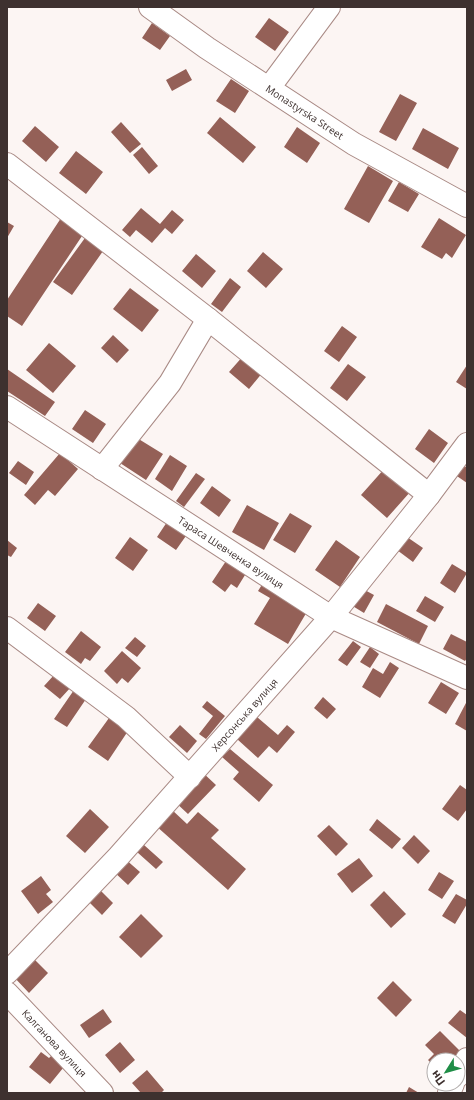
<svg xmlns="http://www.w3.org/2000/svg" width="474" height="1100" viewBox="0 0 474 1100" font-family="'Open Sans',sans-serif">
	<rect width="100%" height="100%" fill="#fcf5f3"/>
	<path fill="#946057" d="M269,18L289,32L275,51L255,37Z
		M152,23L170,36L160,50L142,38Z
		M186,69L192,80L172,91L166,80Z
		M231,79L249,91L235,113L216,101Z
		M400,94L417,103L396,141L379,132Z
		M220,117L256,147L243,163L207,133Z
		M121,122L141,144L130,153L111,132Z
		M35,126L59,147L46,162L22,141Z
		M297,127L320,143L307,163L284,147Z
		M423,128L459,148L448,169L412,149Z
		M142,147L158,166L149,174L133,155Z
		M76,151L103,172L86,194L59,173Z
		M368,166L393,181L369,223L344,209Z
		M399,182L419,194L408,212L388,201Z
		M141,208L160,224L172,210L184,220L172,234L165,228L152,243L136,230L130,237L122,230Z
		M63,215L86,230L22,326L7,316V300Z
		M439,218L466,235L452,258L446,253L442,259L421,247Z
		M7,222L14,226L7,238Z
		M90,231L108,244L72,295L53,282Z
		M263,252L283,269L266,288L247,271Z
		M196,254L216,271L202,288L182,271Z
		M230,278L241,287L222,312L211,304Z
		M130,288L159,310L142,332L113,309Z
		M342,326L357,337L339,362L324,351Z
		M113,335L129,350L117,363L101,348Z
		M49,343L76,366L53,393L26,370Z
		M244,355L263,372L249,389L229,372Z
		M348,364L366,377L347,401L330,388Z
		M467,365V389L456,382Z
		M7,369L55,402L45,416L7,391Z
		M85,410L106,424L93,443L72,429Z
		M429,429L448,443L434,463L415,449Z
		M137,438L163,454L146,480L120,463Z
		M60,453L78,469L55,496L48,490L35,505L24,495Z
		M170,455L187,466L172,491L155,479Z
		M18,461L34,472L26,485L9,473Z
		M461,463L467,468V483L454,474Z
		M385,468L411,491L387,518L361,495Z
		M196,473L205,479L184,507L176,501Z
		M212,486L231,500L219,517L200,503Z
		M247,505L279,523L264,550L232,532Z
		M290,513L312,526L295,553L273,540Z
		M169,519L188,533L176,550L157,537Z
		M130,537L148,550L133,571L115,558Z
		M407,537L423,548L413,562L397,550Z
		M7,540L17,548L11,557L7,555Z
		M336,540L360,557L340,587L315,570Z
		M226,561L245,575L237,588L231,584L225,592L212,582Z
		M452,564L467,573L455,593L440,583Z
		M263,583L308,610L288,644L254,624L270,598L258,591Z
		M361,588L374,595L364,613L351,605Z
		M425,596L444,607L435,622L416,611Z
		M38,603L56,616L45,631L27,618Z
		M386,604L428,626L419,644L377,622Z
		M81,631L101,647L90,661L85,658L81,664L65,652Z
		M451,634L467,642V658L465,661L443,649Z
		M135,637L146,646L137,657L125,648Z
		M353,641L361,647L347,666L338,660Z
		M370,647L379,654L370,668L360,662Z
		M122,651L141,668L128,683L122,678L117,684L104,671Z
		M390,662L399,668L380,698L362,687L373,668L383,674Z
		M55,674L71,687L60,699L44,686Z
		M441,682L459,693L446,714L428,703Z
		M74,690L86,699L67,727L54,719Z
		M323,697L336,709L327,719L314,708Z
		M207,701L225,716L206,739L199,734L213,716L202,707Z
		M467,701V731L455,724Z
		M257,717L278,735L287,725L295,732L277,753L269,746L258,758L237,739Z
		M109,718L128,731L108,761L88,747Z
		M180,725L197,741L187,753L169,737Z
		M230,749L273,785L259,802L233,779L239,772L222,757Z
		M201,771L216,785L188,814L174,801Z
		M460,785L467,790V809L458,821L442,809Z
		M170,808L187,824L198,812L219,830L211,838L246,869L228,890L155,825Z
		M90,809L109,827L85,853L66,836Z
		M377,819L401,839L392,849L369,830Z
		M329,825L348,844L336,856L317,836Z
		M414,835L430,851L418,864L402,848Z
		M144,845L163,862L156,869L137,852Z
		M124,858L140,872L128,885L112,870Z
		M359,858L373,876L352,893L337,874Z
		M439,872L454,881L442,899L428,890Z
		M41,876L51,890L46,894L53,902L38,914L21,891Z
		M97,887L113,903L102,915L85,898Z
		M384,891L406,914L391,928L370,905Z
		M456,894L467,900V904L455,924L442,916Z
		M141,914L163,936L141,958L119,937Z
		M32,957L48,973L29,993L13,976Z
		M393,981L412,1000L396,1017L377,998Z
		M103,1009L112,1022L89,1038L80,1025Z
		M460,1010L467,1015V1038L448,1023Z
		M440,1031L460,1051L451,1060H434V1066L428,1060L434,1054L425,1045Z
		M120,1042L135,1060L120,1073L105,1055Z
		M41,1052L49,1058L55,1052L68,1062L50,1084L29,1067Z
		M147,1070L164,1090L161,1093H141L132,1083Z
		M409,1087L419,1093H406Z"/>
	<g fill="none" stroke-linecap="round" stroke-linejoin="round">
		<defs>
			<g id="minor">
				<path id="s1" d="M150,7L207,48L354,144L467,206"/>
				<path d="M269,88L329,7"/>
				<path d="M7,164L208,319L429,495"/>
				<path id="s2" d="M7,407L331,617L467,678"/>
				<path d="M102,469L170,383L208,319"/>
				<path d="M7,628L126,717L190,777"/>
				<path id="s3" d="M7,973L119,856L331,617L429,495L467,444"/>
				<path id="s4" d="M7,993L102,1093"/>
				<path d="M458,1076L467,1059"/>
				<path d="M449,1093L453,1084"/>
			</g>
		</defs>
		<use href="#minor" stroke="#a98a85" stroke-width="24"/>
		<use href="#minor" stroke="#fff" stroke-width="22"/>
	</g>
	<g text-anchor="middle" stroke-width="4" stroke-linejoin="round" paint-order="stroke">
		<g font-size="10" fill="#3e312f" stroke="#fff">
			<text dy="4" stroke="none"><textPath href="#s1" startOffset="187">Monastyrska Street</textPath></text>
			<text dy="4" stroke="none"><textPath href="#s2" startOffset="267">Тараса Шевченка вулиця</textPath></text>
			<text dy="4" stroke="none"><textPath href="#s3" startOffset="351">Херсонська вулиця</textPath></text>
			<text dy="4" stroke="none"><textPath href="#s4" startOffset="69">Калганова вулиця</textPath></text>
		</g>
	</g>
	<rect width="474" height="1100" fill="none" stroke="#3e312f" stroke-width="16"/>
	<g transform="translate(446 1072) rotate(233)"><circle r="19" fill="#ffffff" stroke="#b2adac"/>
	<path d="M0-3L7 15L0 10L-7 15Z" fill="#1f8e47"/>
	<text y="-6" font-size="11" font-weight="bold" text-anchor="middle" fill="#3e312f">Пн</text>
	</g>
</svg>
